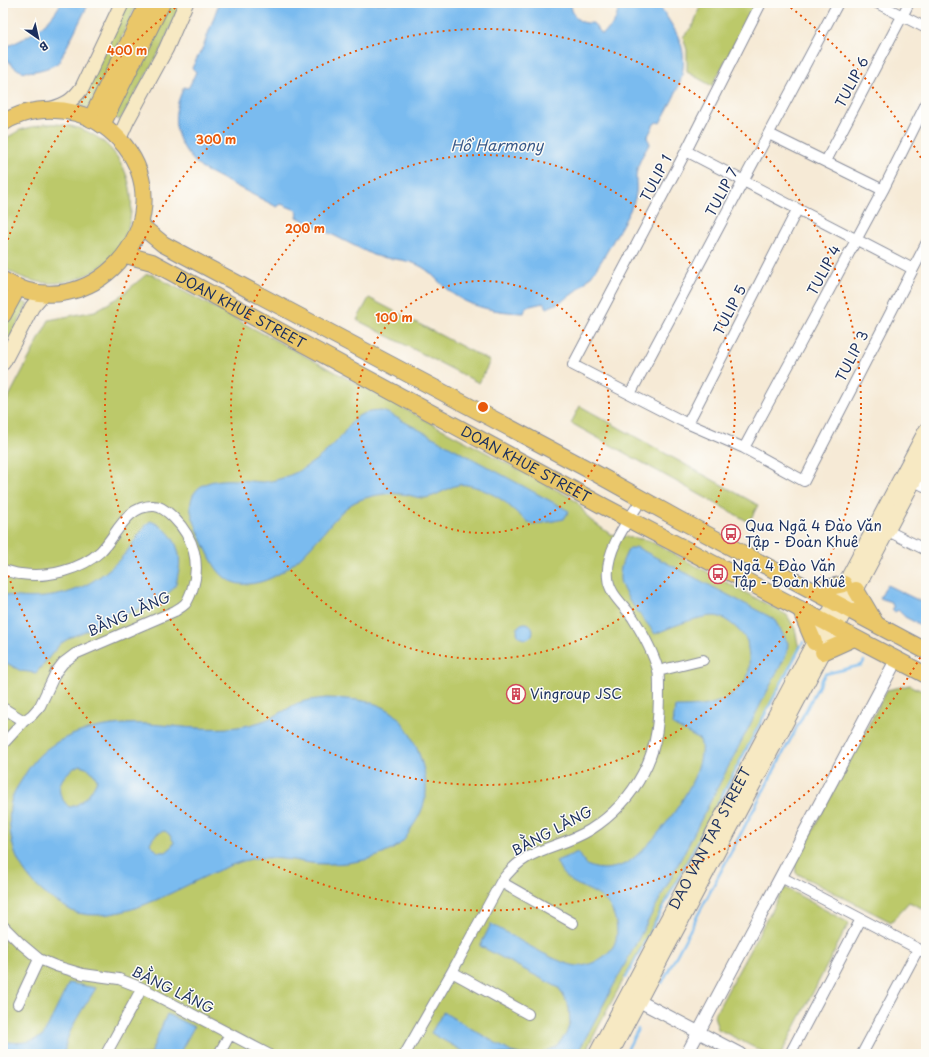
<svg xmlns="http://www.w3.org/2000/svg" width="929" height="1057" viewBox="0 0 929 1057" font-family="'Playpen Sans',sans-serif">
	<rect width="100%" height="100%" fill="#fdfcf7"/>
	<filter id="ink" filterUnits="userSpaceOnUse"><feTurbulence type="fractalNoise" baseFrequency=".025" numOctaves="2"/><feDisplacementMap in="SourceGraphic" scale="8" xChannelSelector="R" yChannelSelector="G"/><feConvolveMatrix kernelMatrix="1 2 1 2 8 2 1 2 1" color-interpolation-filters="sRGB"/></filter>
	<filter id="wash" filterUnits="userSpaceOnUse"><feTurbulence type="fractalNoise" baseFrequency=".012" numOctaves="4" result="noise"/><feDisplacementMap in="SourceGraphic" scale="16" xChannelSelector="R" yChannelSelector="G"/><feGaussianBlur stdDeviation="0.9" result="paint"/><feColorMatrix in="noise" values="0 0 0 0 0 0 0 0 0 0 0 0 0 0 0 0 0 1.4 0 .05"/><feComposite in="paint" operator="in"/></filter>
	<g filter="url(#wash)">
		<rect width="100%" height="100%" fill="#f6ead6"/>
		<path fill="#bcc96b" stroke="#6c7c64" d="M127,3H137L99,88L89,107L83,108L79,102L84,94Z
			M171,3H181L161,49L120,120L116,118L115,114L152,45Z
			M701,3H756L712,86L687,72V50L683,37L694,24Z
			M44,124C149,118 164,264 64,282C43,286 20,279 3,267V140L20,130Z
			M147,274L153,275L568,496L576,501L580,506L589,519L610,534L648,540L787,615L795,629L799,649L584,1054H3V408L49,320L95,311L118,298Z
			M369,298L490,361L479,383L357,320Z
			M17,300L28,304L3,351V326Z
			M580,406L758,505L749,522L571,423Z
			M910,685L926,693V910L909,902L891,922L796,873L795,864L887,690Z
			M784,887L849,923L781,1054H767L718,1029L714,1016Z"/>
		<path fill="#7abbef" stroke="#4a75a6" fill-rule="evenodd" d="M61,3H89L59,62C52,68 27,75 19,70C13,67 8,60 3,55V48C26,39 49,26 61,3Z
			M219,3H571C571,16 580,25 593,23L602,34C614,27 619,16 618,3H658C665,15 675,28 680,41C691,71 674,97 660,123L657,122L654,124L647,138L650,143C643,154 637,164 636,177C636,184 637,191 635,198C631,211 623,223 617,234C597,269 586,292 547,308L545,304L543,303L526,307L524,313C497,312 470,308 449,291C438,282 430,270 418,265C404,258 388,260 373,255L297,217L298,214L296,210L281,204L277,207L201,168C175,143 168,120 184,87L187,88L189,87L196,72L192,68L204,45Z
			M382,411L390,414L569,511L564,519L533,525C523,519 514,510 505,502C496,495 470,482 458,485C445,488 434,499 421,498C414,497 408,494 401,494C386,492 368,496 355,502C342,509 333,521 324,532C304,555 280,582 248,584C231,586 219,575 212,561C207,552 192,519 191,511C190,505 191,497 195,492C208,474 242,481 262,482C270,482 280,479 288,476C306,469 324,455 337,441C345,433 351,419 362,414C368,412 376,411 382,411Z
			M150,521C173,529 184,552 178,574C177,578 177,583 175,586C170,593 162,598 155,602L71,637L60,644L36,673L21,671L3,661V594C29,601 62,598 86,585C98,579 114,566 122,557C133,546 139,531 150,521Z
			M636,547L774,619L788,643L787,653L672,876L577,1054H540L556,1047L566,1034L570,1022L569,1008L565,999L559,988L480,946L491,924C510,934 562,968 581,966C593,965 608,956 614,945C620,933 616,916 609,905C599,891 580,888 568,879C563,876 559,866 556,861L578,852C581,856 585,864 589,866C600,871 614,869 625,864C652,849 711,772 700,740L673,725L675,707C695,707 714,707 731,695C737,691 746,682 748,675C750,668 749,663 749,656C748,652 748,646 747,641C742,632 730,621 720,617C706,612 669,628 655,634C646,621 618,591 620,576C620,566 624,558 628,550Z
			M887,585L926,604V628L905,617L898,610L895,612L892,609L894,608L891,602L880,598Z
			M517 631a8 8 0 1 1 16 0a8 8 0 1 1-16 0Z
			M327,698C349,699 374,699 393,713C412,728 428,769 426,793C425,805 419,818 412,827C409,833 405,840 400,844C379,860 350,864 325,864C314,864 304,862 293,860C280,859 265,856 251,859C196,872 136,926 77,913C71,911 64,906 59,903C42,894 28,879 19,862C10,845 6,813 13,795C15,790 18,786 21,781C25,774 30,766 36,759C62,730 110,722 148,724C178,726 208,731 238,727C253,725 269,720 282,712C287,710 291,706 296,704C305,700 317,699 327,698ZM79,765C88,766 93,772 97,780C92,791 82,806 69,807C51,790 61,775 79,765ZM165,831L169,834L174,842L171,848L166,852H158L150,844C152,837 158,832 165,831Z
			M69,983L96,988C86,1005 63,1035 65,1054H3V1041C18,1044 29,1043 43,1036Z
			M443,1012L511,1052L519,1054H468L464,1052L431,1033Z
			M167,1014L194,1027L179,1054H150Z"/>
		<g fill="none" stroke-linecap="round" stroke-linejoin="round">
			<path stroke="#7abbef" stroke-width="2.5" d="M626,978L803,642
				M662,983L825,674L862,665L864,661
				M625,1054L638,1029"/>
		</g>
	</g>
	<g filter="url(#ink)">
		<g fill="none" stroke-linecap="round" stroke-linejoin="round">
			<defs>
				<path id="minor" d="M761,3L686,151L573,365L682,421L744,448L804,481L926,244
					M877,3L926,28
					M769,134L883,190
					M686,151L913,269
					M826,161L909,3
					M630,394L838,3
					M688,423L797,210
					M744,448L883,190L926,104
					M914,481L926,487
					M888,531L926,550
					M3,570C9,571 15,574 21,574C47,578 81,570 101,551C117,535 126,505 154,506C161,506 169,513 174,518C194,538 201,564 192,590C190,595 188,601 185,604C182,607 178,609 175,611L75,654L63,663L56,672L40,706L32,715L24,721L3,744
					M658,671L703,660
					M3,708L24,721
					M781,877L926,953
					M501,882L573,923
					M3,926L20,943L39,959L56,966L83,974L119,979L142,988L268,1054
					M452,972L528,1014
					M18,1004L39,959
					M106,1054L142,988
					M219,1054L230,1034
					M405,1054L452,972L501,882C526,846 557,850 590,830C612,816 631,796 643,773C658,746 659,717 659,688C659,682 659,675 658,670C653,652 643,634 633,618C624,605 609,594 608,578C605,550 628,521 642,499
					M790,1054L861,919
					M862,1054L918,949"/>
				<path id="tertiary" d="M639,1001L740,1054
					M687,1054L896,660"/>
				<g id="secondary">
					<path d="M51,109C67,104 72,101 82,88L122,3"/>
					<path d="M119,139L127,121L166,49L186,3"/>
					<path d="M3,363L32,307L43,294"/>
					<path id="s1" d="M596,1054L926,430"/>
					<path d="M611,1054L926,458"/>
				</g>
				<g id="primary">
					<path d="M91,119L148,3"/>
					<path d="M3,123C24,109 52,107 76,113C95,118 112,130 125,146C185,225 88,332 3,280"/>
					<path d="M102,125L162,3"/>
					<path d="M140,225L163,244L595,473L678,519L926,651"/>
					<path id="s2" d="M126,255L152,262L605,507L926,675"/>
					<path d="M3,315L18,287"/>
					<path d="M856,590L876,624"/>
					<path d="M813,591L844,584"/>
					<path d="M800,609L814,642"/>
					<path d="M823,652L854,638"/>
				</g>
			</defs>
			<use href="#minor" stroke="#888c9a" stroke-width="12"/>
			<use href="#tertiary" stroke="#888c9a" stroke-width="14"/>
			<use href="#secondary" stroke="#888c9a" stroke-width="16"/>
			<use href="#primary" stroke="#888c9a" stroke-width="18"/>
			<use href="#minor" stroke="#fff" stroke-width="10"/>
			<use href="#tertiary" stroke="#fff" stroke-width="12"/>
			<use href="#secondary" stroke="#f7e9c3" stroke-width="14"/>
			<use href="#primary" stroke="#eac769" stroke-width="16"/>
		</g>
	</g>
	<g fill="none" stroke="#e8590c" stroke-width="2" stroke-dasharray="2 4">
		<circle cx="483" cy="407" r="126"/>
		<circle cx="483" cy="407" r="252"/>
		<circle cx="483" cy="407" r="378"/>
		<path d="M926 647A504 504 0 0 1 4 563M4 251A504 504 0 0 1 180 4M786 4A504 504 0 0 1 926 167"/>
	</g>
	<defs>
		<symbol id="bus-ring" viewBox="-11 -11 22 22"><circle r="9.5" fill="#fdfcf7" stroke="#d1495b" stroke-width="1.5"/><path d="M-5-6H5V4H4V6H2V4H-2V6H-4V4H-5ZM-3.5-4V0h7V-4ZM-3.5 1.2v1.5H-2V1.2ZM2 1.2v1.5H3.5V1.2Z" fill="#d1495b"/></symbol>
		<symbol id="building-ring" viewBox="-11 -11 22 22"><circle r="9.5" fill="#fdfcf7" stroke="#d1495b" stroke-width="1.5"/><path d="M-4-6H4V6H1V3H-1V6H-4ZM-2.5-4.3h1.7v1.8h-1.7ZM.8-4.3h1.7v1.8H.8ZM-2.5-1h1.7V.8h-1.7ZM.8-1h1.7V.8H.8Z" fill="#d1495b"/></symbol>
	</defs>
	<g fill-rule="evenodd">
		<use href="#bus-ring" x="720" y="523" width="22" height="22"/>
		<use href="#bus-ring" x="707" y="563" width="22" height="22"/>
		<use href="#building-ring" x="505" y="683" width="22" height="22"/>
	</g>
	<g text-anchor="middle" stroke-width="3" stroke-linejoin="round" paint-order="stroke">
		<g font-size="14" fill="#1b2f5e" stroke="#fdfcf7">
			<text transform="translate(852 82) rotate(-62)" y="5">TULIP 6</text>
			<text transform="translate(656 178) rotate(-62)" y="5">TULIP 1</text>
			<text transform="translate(722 192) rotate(-62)" y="5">TULIP 7</text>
			<text transform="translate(824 270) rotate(-62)" y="5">TULIP 4</text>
			<text dy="5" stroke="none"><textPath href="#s2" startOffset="128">DOAN KHUE STREET</textPath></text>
			<text transform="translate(730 310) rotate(-63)" y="5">TULIP 5</text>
			<text transform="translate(852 356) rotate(-63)" y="5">TULIP 3</text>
			<text dy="5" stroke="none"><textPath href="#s2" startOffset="452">DOAN KHUE STREET</textPath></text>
			<text transform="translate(129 614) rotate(-24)" y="5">BẰNG LĂNG</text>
			<text transform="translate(552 831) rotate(-28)" y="5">BẰNG LĂNG</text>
			<text dy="5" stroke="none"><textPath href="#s1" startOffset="244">DAO VAN TAP STREET</textPath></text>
			<text transform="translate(173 990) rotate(26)" y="5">BẰNG LĂNG</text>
		</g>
		<g font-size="14" fill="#1b2f5e" stroke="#fdfcf7" text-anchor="start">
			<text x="745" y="531">Qua Ngã 4 Đào Văn<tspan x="745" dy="16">Tập - Đoàn Khuê</tspan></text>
			<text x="732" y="571">Ngã 4 Đào Văn<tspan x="732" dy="16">Tập - Đoàn Khuê</tspan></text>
			<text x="530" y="699">Vingroup JSC</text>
		</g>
		<g font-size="15" font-style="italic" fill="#38598a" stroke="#fdfcf7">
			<text x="497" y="151">Hồ Harmony</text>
		</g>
	</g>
	<circle cx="483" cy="407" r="6" fill="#e8590c" stroke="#fdfcf7" stroke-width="2"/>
	<g font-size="12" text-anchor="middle" font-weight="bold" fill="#e8590c" stroke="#fdfcf7" stroke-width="3" stroke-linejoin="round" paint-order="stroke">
		<text x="127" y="55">400 m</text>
		<text x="216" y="144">300 m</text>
		<text x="305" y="233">200 m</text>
		<text x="394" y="322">100 m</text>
	</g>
	<rect width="929" height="1057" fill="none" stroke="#fdfcf7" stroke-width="16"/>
	<g transform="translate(38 38) rotate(146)" stroke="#fdfcf7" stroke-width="3" paint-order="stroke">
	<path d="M0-3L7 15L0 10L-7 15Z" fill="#1b2f5e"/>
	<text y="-6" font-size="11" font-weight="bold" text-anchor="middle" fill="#1b2f5e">B</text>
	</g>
</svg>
